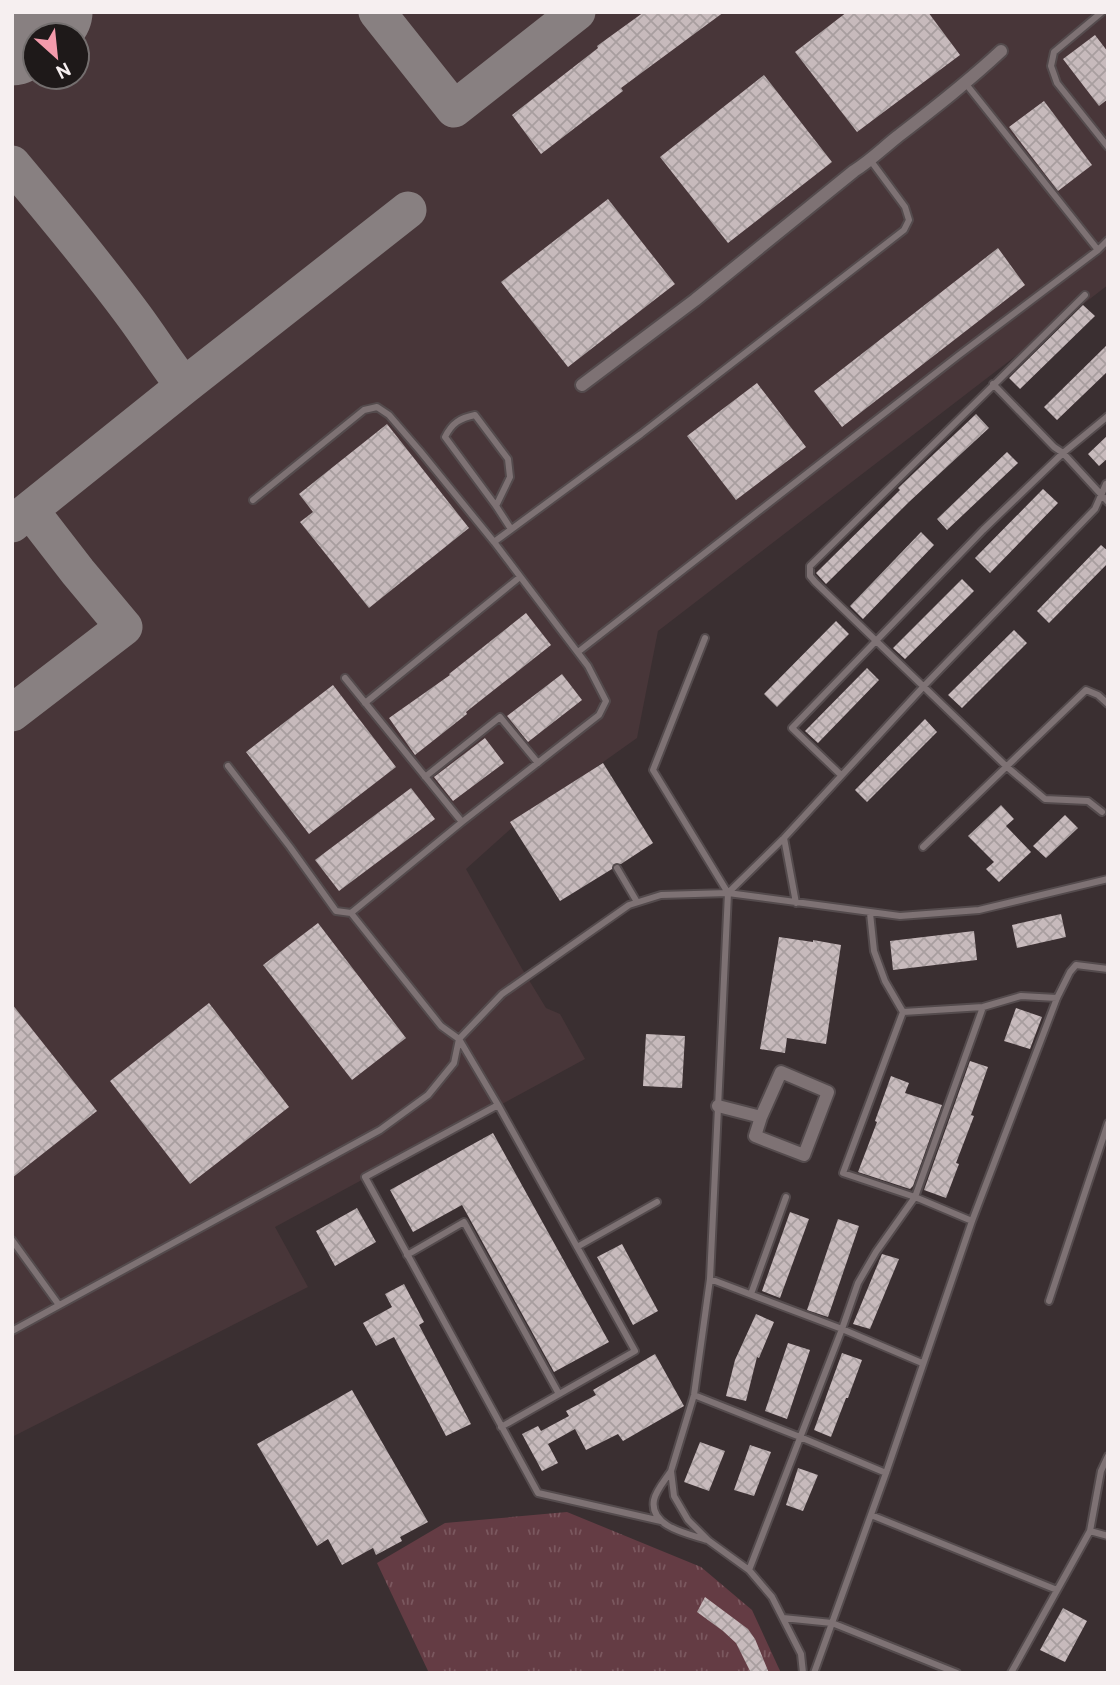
<svg xmlns="http://www.w3.org/2000/svg" width="1120" height="1685" viewBox="0 0 1120 1685" font-family="Overpass,sans-serif">
	<defs>
		<pattern id="park-tufts" width="24" height="20" patternUnits="userSpaceOnUse" patternTransform="scale(1.75)"><rect width="24" height="20" fill="#643c44"/><path d="M3 7l-1-3M5 7V3M7 7l1-3M15 17l-1-3M17 17v-4M19 17l1-3" fill="none" stroke="#7b585f"/></pattern>
		<pattern id="building-cross-hatch" width="8" height="8" patternUnits="userSpaceOnUse" patternTransform="scale(1.75)"><rect width="8" height="8" fill="#c7babc"/><path d="M0 0l8 8M0 8l8-8" fill="none" stroke="#a89e9f"/></pattern>
	</defs>
	<rect width="100%" height="100%" fill="#3a2f31"/>
	<path fill="#483639" fill-rule="evenodd" d="M12,12H1108V285L658,631L637,738L516,824L466,869L521,967L546,1008L560,1014L585,1059L275,1227L308,1287L12,1437ZM35,35H77V77H35Z"/>
	<path fill="url(#park-tufts)" d="M567,1512L701,1567L752,1610L781,1673H429L377,1563L445,1523Z"/>
	<g fill="none" stroke-linecap="round" stroke-linejoin="round">
		<path stroke="#888081" stroke-width="37" d="M377,12L454,109L577,12
			M12,164C54,214 95,263 134,316C151,339 166,363 184,386
			M12,524L184,386L408,210
			M12,713L124,627L78,572L30,510"/>
		<path stroke="#888081" stroke-width="93" d="M12,39L46,12"/>
	</g>
	<path fill="url(#building-cross-hatch)" d="M644,12H724L621,88L623,91L541,154L512,115L598,48L597,46Z
		M847,12H928L960,55L857,132L795,52Z
		M1095,35L1108,52V99L1099,106L1063,59Z
		M764,75L832,162L728,243L660,157Z
		M1044,101L1092,165L1058,191L1009,127Z
		M608,199L675,284L568,367L501,282Z
		M998,248L1025,285L842,427L814,391Z
		M1083,305L1095,316L1020,389L1009,378Z
		M1108,344V371L1057,420L1044,407Z
		M757,383L806,447L736,500L687,436Z
		M976,414L989,428L910,501L826,584L816,573L900,490L898,488Z
		M387,424L469,528L369,608L300,522L313,512L299,494Z
		M1108,435V458L1099,466L1088,454Z
		M1007,452L1018,463L947,530L937,519Z
		M1043,489L1058,503L990,573L975,558Z
		M921,532L934,545L863,619L850,606Z
		M1101,545L1108,551V563L1049,623L1037,611Z
		M962,579L974,591L905,659L893,648Z
		M526,613L551,645L466,712L467,714L415,755L389,718L450,675L449,674Z
		M836,621L849,634L777,707L764,694Z
		M1014,630L1027,643L962,708L948,695Z
		M867,668L879,680L818,743L805,731Z
		M562,674L582,700L528,742L507,716Z
		M333,685L396,767L309,834L246,752Z
		M925,719L937,732L867,802L855,790Z
		M485,738L504,763L453,801L434,777Z
		M603,763L653,843L621,864H614L612,869L560,901L510,822Z
		M411,788L435,819L339,891L315,860Z
		M1001,805L1014,819L1006,826L1031,852L999,882L986,869L994,862L968,836Z
		M1065,815L1078,828L1046,858L1033,846Z
		M1061,914L1066,937L1017,948L1012,925Z
		M318,923L406,1038L352,1080L263,965Z
		M974,931L977,960L893,970L890,941Z
		M779,937L813,942V940L841,945L826,1044L787,1038L785,1053L760,1049Z
		M209,1003L289,1107L190,1184L110,1081Z
		M12,1004L97,1111L12,1178Z
		M1016,1008L1042,1017L1030,1049L1004,1041Z
		M646,1034L685,1036L682,1088L643,1086Z
		M970,1061L988,1067L971,1115L974,1116L956,1163L959,1164L946,1198L924,1190Z
		M891,1076L909,1083L905,1093L942,1105L913,1186L910,1189L858,1172L877,1122L875,1121Z
		M493,1133L609,1342L554,1372L462,1205L413,1232L390,1190Z
		M357,1208L376,1242L335,1266L316,1231Z
		M790,1212L809,1219L780,1298L762,1291Z
		M838,1219L859,1226L828,1317L807,1310Z
		M622,1244L658,1311L633,1325L597,1257Z
		M882,1254L899,1259L870,1329L853,1324Z
		M404,1284L424,1322L419,1325L471,1424L446,1436L394,1337L376,1346L363,1323L392,1307L385,1294Z
		M756,1314L774,1322L759,1358L757,1357L746,1401L726,1396L735,1360Z
		M788,1343L810,1350L787,1419L765,1411Z
		M842,1353L862,1360L848,1398H846L831,1437L814,1430Z
		M655,1354L684,1406L623,1441L618,1434L586,1450L575,1429L548,1444L558,1463L542,1471L522,1434L538,1426L541,1431L569,1416L566,1411L596,1395L593,1390Z
		M352,1390L428,1522L400,1537L402,1541L376,1555L373,1548L342,1565L328,1539L317,1546L257,1444Z
		M700,1442L725,1451L709,1491L684,1482Z
		M750,1445L771,1452L754,1496L734,1490Z
		M798,1468L818,1475L803,1511L786,1505Z
		M705,1597L748,1629L755,1639L769,1673H751L736,1643L723,1631L697,1612Z
		M1063,1608L1087,1621L1065,1662L1040,1650Z"/>
	<g fill="none" stroke-linecap="round" stroke-linejoin="round">
		<defs>
			<path id="service" d="M1102,12L1054,52L1051,66L1057,83L1108,147
				M966,84L1098,250
				M1085,295L810,566V576L815,582L1007,767L1045,799L1088,801L1102,812
				M993,384L1054,447L1063,453L1108,502
				M253,500L364,410L377,407L389,415L420,451L494,542
				M496,506L445,437C452,423 460,418 475,415L508,459L510,477L496,506L511,529
				M705,638L653,770L728,893
				M578,652L959,355L1098,250L1108,240
				M345,678L462,822
				M365,703L520,577
				M228,766L290,847L336,911L351,913
				M841,775L792,728L983,530L1063,453L1108,416
				M425,777L500,717L538,763
				M784,838L796,903
				M923,847L1086,690L1098,695L1108,704
				M617,868L637,902
				M870,913L874,951L885,981L903,1012L983,1007L1021,996L1057,998
				M903,1012L843,1173L915,1197L972,1221
				M498,1105L365,1177L538,1493L661,1521
				M12,1240L59,1305
				M577,1247L657,1202
				M407,1255L464,1222L559,1394
				M710,1279L842,1329L922,1363
				M751,1294L786,1197
				M1049,1301L1108,1123
				M12,1331L380,1130L428,1095L454,1063L459,1039L502,994L629,905L661,895L728,893L900,916L979,910L1108,879
				M694,1395L800,1437L886,1473
				M501,1427L635,1351L498,1105L459,1039L441,1026L351,913L462,822L599,715L606,701L588,666L494,542L641,434L904,230L909,220L905,207L871,161
				M671,1471C666,1479 656,1490 654,1500C649,1527 689,1534 707,1540
				M871,1515L1057,1590
				M1090,1531L1108,1536
				M749,1570L842,1329L858,1283L876,1252L915,1197L983,1007
				M783,1618L832,1623L957,1673
				M803,1673L801,1654L772,1597L749,1570L709,1541L688,1520L674,1496L671,1471L694,1395L710,1279L728,893L784,838L924,686L1095,509L1106,484L1108,483
				M814,1673L886,1473L972,1221L1057,998L1070,972L1076,965L1108,969
				M1011,1673L1090,1531L1101,1471L1108,1456"/>
			<path id="minor" d="M582,385L695,300L854,171C870,161 882,149 897,137C933,109 968,82 1001,51
				M718,1106L761,1117L781,1072L828,1092L804,1155L755,1136L761,1117"/>
		</defs>
		<use href="#service" stroke="#544b4d" stroke-width="10"/>
		<use href="#minor" stroke="#544b4d" stroke-width="16"/>
		<use href="#service" stroke="#7e7274" stroke-width="6"/>
		<use href="#minor" stroke="#7e7274" stroke-width="12"/>
	</g>
	<rect width="1120" height="1685" fill="none" stroke="#f6eff0" stroke-width="28"/>
	<g transform="translate(56 56) rotate(153)"><circle r="33" fill="#1e1919" stroke="#746f6f" stroke-width="2"/>
	<path d="M0-5L12 26L0 18L-12 26Z" fill="#f39aab"/>
	<text y="-10" font-size="19" font-weight="bold" text-anchor="middle" fill="#f6eff0">N</text>
	</g>
</svg>
